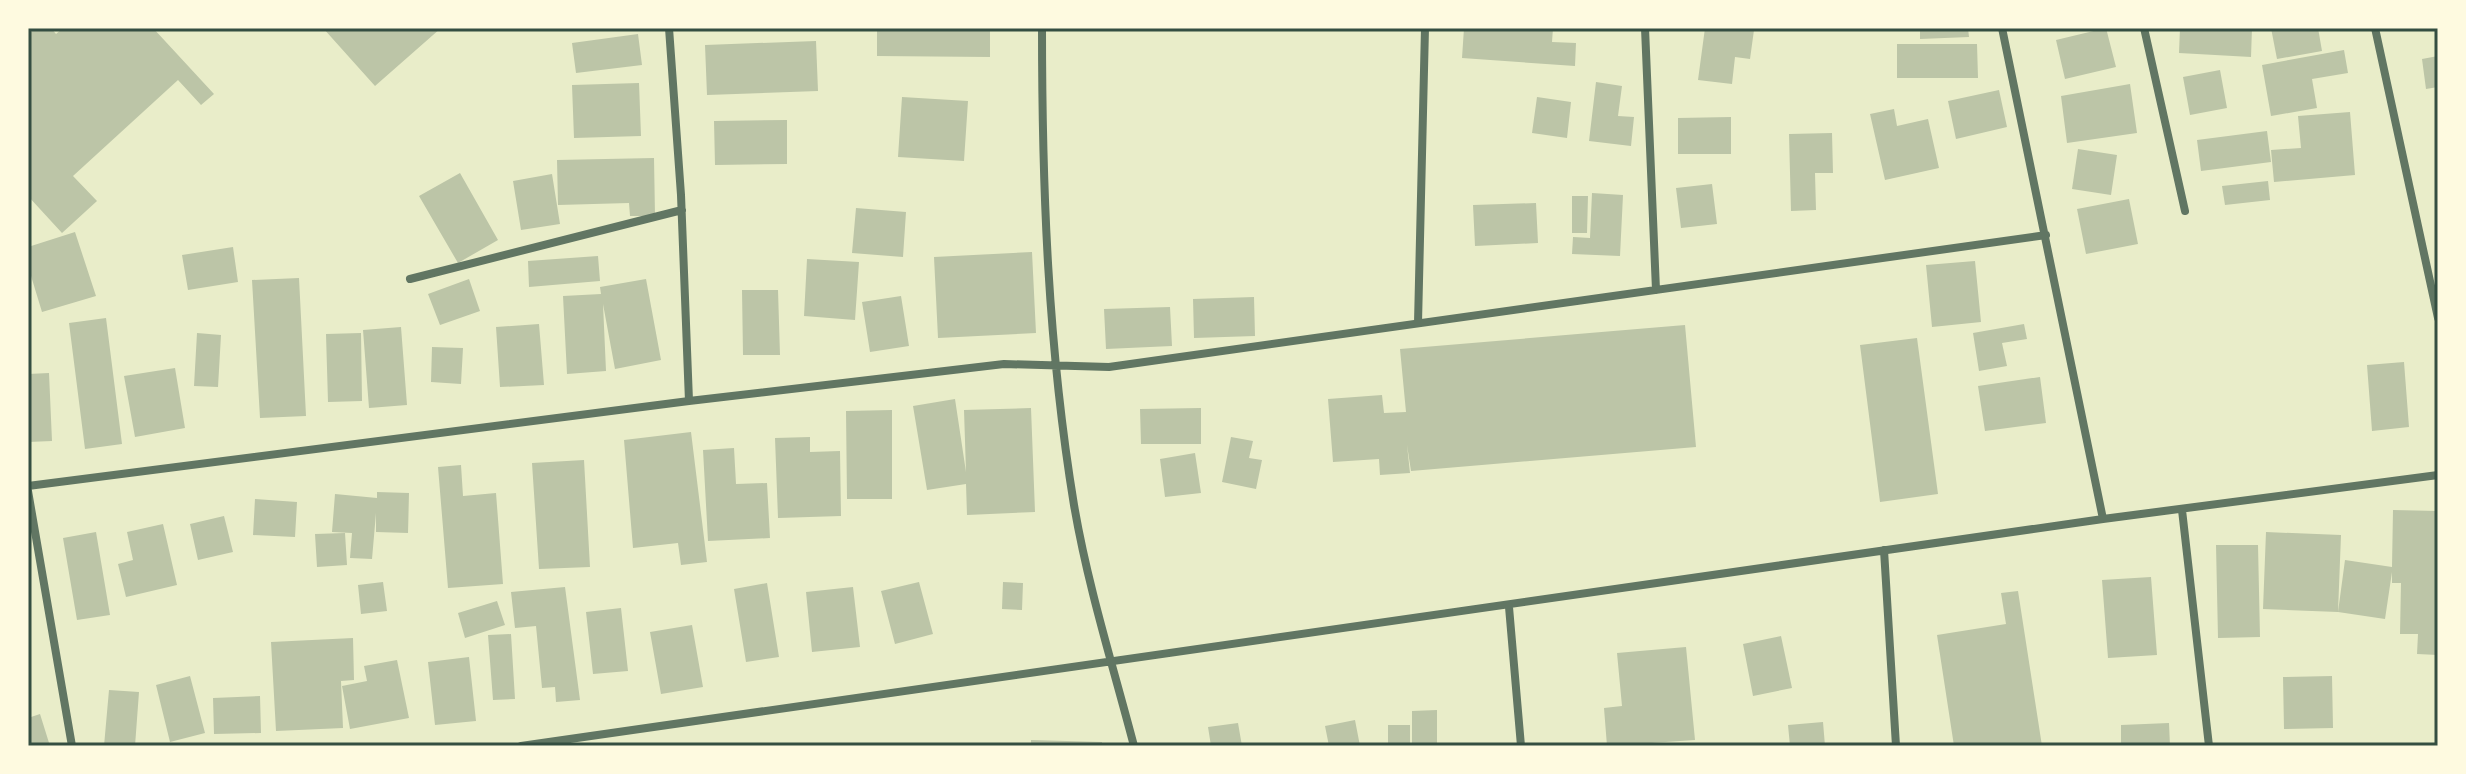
<svg xmlns="http://www.w3.org/2000/svg" width="2466" height="774" viewBox="0 0 2466 774" font-family="'Archivo Narrow',sans-serif">
	<rect width="100%" height="100%" fill="#e9edc9"/>
	<path fill="#bcc5a7" d="M35,28H51L56,34L63,28H153L214,94L201,105L178,80L73,176L97,201L62,233L28,196V35Z
		M323,28H441L375,86Z
		M877,28H990V57L877,56Z
		M1464,28H1553L1552,42L1576,43L1575,66L1462,58Z
		M1705,28L1754,30L1750,59L1735,57L1732,84L1698,80Z
		M1920,28H1968L1969,37L1920,39Z
		M2106,28L2116,67L2065,79L2056,40Z
		M2180,28H2252L2251,57L2179,53Z
		M2271,28H2318L2322,51L2277,59Z
		M638,34L642,65L576,73L572,43Z
		M816,41L818,91L707,95L705,45Z
		M1897,44H1977L1978,78H1897Z
		M2344,50L2348,73L2312,79L2317,108L2271,116L2262,65Z
		M2438,56V87L2426,89L2422,59Z
		M2220,70L2227,108L2190,115L2183,77Z
		M1596,82L1622,86L1618,116L1634,117L1631,146L1589,141Z
		M639,83L641,136L574,138L572,85Z
		M2130,84L2137,133L2067,143L2061,96Z
		M1999,90L2007,127L1956,139L1948,101Z
		M902,97L968,101L964,161L898,157Z
		M1537,97L1571,102L1567,138L1532,133Z
		M1894,109L1897,126L1928,119L1939,168L1885,180L1870,114Z
		M2350,112L2355,175L2274,182L2271,150L2301,148L2298,116Z
		M1731,117V154H1678V118Z
		M787,120V164L715,165L714,121Z
		M2267,131L2271,162L2201,171L2197,140Z
		M1832,133L1833,173H1815L1816,210L1791,211L1789,134Z
		M2078,149L2117,155L2111,195L2072,189Z
		M654,158L655,216H630L629,203L558,205L557,160Z
		M460,173L498,240L458,263L419,196Z
		M552,174L560,224L521,230L513,181Z
		M2268,181L2270,200L2225,205L2222,186Z
		M1712,184L1717,224L1681,228L1676,188Z
		M1592,193L1623,195L1620,256L1572,254L1573,237L1590,238Z
		M1572,196H1588L1587,233H1572Z
		M2129,199L2138,244L2086,254L2077,209Z
		M1536,203L1538,243L1475,246L1473,205Z
		M856,208L906,212L903,257L852,253Z
		M75,232L96,296L42,312L28,266V247Z
		M233,247L238,282L188,290L182,255Z
		M1032,252L1036,333L938,338L934,257Z
		M598,256L600,281L529,287L528,261Z
		M807,259L859,262L855,320L804,316Z
		M1975,261L1981,322L1932,327L1926,265Z
		M299,278L306,416L260,418L252,280Z
		M469,279L480,311L440,325L428,294Z
		M646,279L661,360L615,369L603,304L606,371L567,374L563,296L601,294L600,287Z
		M742,290H778L780,355H743Z
		M901,296L909,346L870,352L862,302Z
		M1254,297L1255,336L1194,338L1193,299Z
		M1170,307L1172,346L1106,349L1104,309Z
		M106,318L122,444L85,449L69,323Z
		M539,324L544,385L500,387L496,327Z
		M2024,324L2027,339L2002,343L2007,366L1979,371L1973,333Z
		M1685,325L1696,447L1411,471L1407,445L1410,473L1380,475L1379,459L1333,462L1328,399L1382,395L1384,413L1406,412L1400,349Z
		M401,327L407,405L369,408L363,330Z
		M197,333L221,335L218,387L194,386Z
		M361,333L362,401L328,402L326,334Z
		M1917,338L1938,494L1880,502L1860,345Z
		M432,347L463,348L461,384L431,382Z
		M2404,362L2409,427L2372,431L2367,365Z
		M175,368L185,428L135,437L124,376Z
		M49,373L52,441L28,442V374Z
		M2040,377L2046,423L1985,431L1978,386Z
		M955,399L966,472L964,410L1031,408L1035,512L967,515L966,484L927,490L913,406Z
		M1201,408V444H1141L1140,409Z
		M892,410V499H847L846,411Z
		M691,432L707,562L681,565L678,543L633,548L624,440Z
		M810,437V452L840,451L841,516L778,518L775,438Z
		M1231,437L1253,441L1249,458L1262,460L1256,489L1222,482Z
		M734,448L736,484L767,483L770,538L708,541L703,450Z
		M1195,453L1201,493L1165,497L1160,459Z
		M584,460L590,567L539,569L532,463Z
		M461,465L463,496L496,493L503,584L448,588L438,467Z
		M377,492L409,493L408,533L376,532V513L372,559L350,558L352,533L332,532L335,494L377,498Z
		M255,499L297,502L295,537L253,535Z
		M2393,510L2438,511V655L2417,654L2418,634H2400L2401,583H2392V572L2385,619L2338,612L2263,609L2266,532L2341,535L2338,612L2345,560L2392,567Z
		M224,516L233,552L198,560L190,524Z
		M163,524L177,585L126,597L118,564L133,560L127,532Z
		M96,532L110,615L77,620L63,538Z
		M345,533L347,565L317,567L315,534Z
		M2216,545H2258L2260,637L2218,638Z
		M2151,577L2157,655L2108,658L2102,580Z
		M383,582L387,611L361,614L358,585Z
		M919,582L933,634L895,644L881,591Z
		M1003,582L1023,583L1022,610L1002,609Z
		M767,583L779,657L746,662L734,589Z
		M565,587L580,700L556,702L555,687L542,688L536,626L515,628L511,592Z
		M853,587L860,647L812,652L806,592Z
		M2018,591L2042,746H1954L1937,635L2006,624L2001,593Z
		M497,601L505,625L465,638L458,613Z
		M621,608L628,671L593,674L586,612Z
		M692,625L703,687L661,694L650,632Z
		M511,634L515,699L493,700L488,635Z
		M1781,636L1792,688L1753,696L1743,644Z
		M353,638L354,680L341,681L343,728L276,731L271,642Z
		M1686,647L1695,740L1607,746L1604,708L1622,706L1617,653Z
		M469,657L476,721L435,725L428,662Z
		M397,660L409,718L350,729L342,686L367,681L364,666Z
		M190,676L205,733L170,742L156,685Z
		M2332,676L2333,728L2284,729L2283,677Z
		M109,690L139,692L135,746H104Z
		M260,696L261,733L214,734L213,698Z
		M1437,710V746H1412V711Z
		M40,714L50,746H28V718Z
		M1355,720L1360,746H1329L1325,726Z
		M1823,722L1825,746H1790L1788,725Z
		M1238,723L1242,746H1211L1208,727Z
		M2169,723L2170,746H2121V725Z
		M1388,725H1410V746H1388Z
		M1031,740L1102,742V746H1031Z"/>
	<g fill="none" stroke-linecap="round" stroke-linejoin="round">
		<path stroke="#617663" stroke-width="8" d="M669,28L681,195L689,401
			M1042,28C1042,188 1048,347 1074,505C1088,587 1113,666 1134,746
			M1645,28L1656,290
			M2002,28L2103,519
			M2144,28L2185,211
			M2375,28L2438,318
			M410,279L682,210
			M1418,323L1425,28
			M28,486L689,401L1004,364L1109,367L2046,235
			M28,491L72,746
			M2182,510L2209,746
			M1884,550L1896,746
			M1509,607L1521,746
			M521,746L2103,519L2438,475"/>
	</g>
	<rect width="2466" height="774" fill="none" stroke="#fefae0" stroke-width="60"/>
	<rect x="30" y="30" width="2406" height="714" fill="none" stroke="#344e41" stroke-width="3"/>
</svg>
